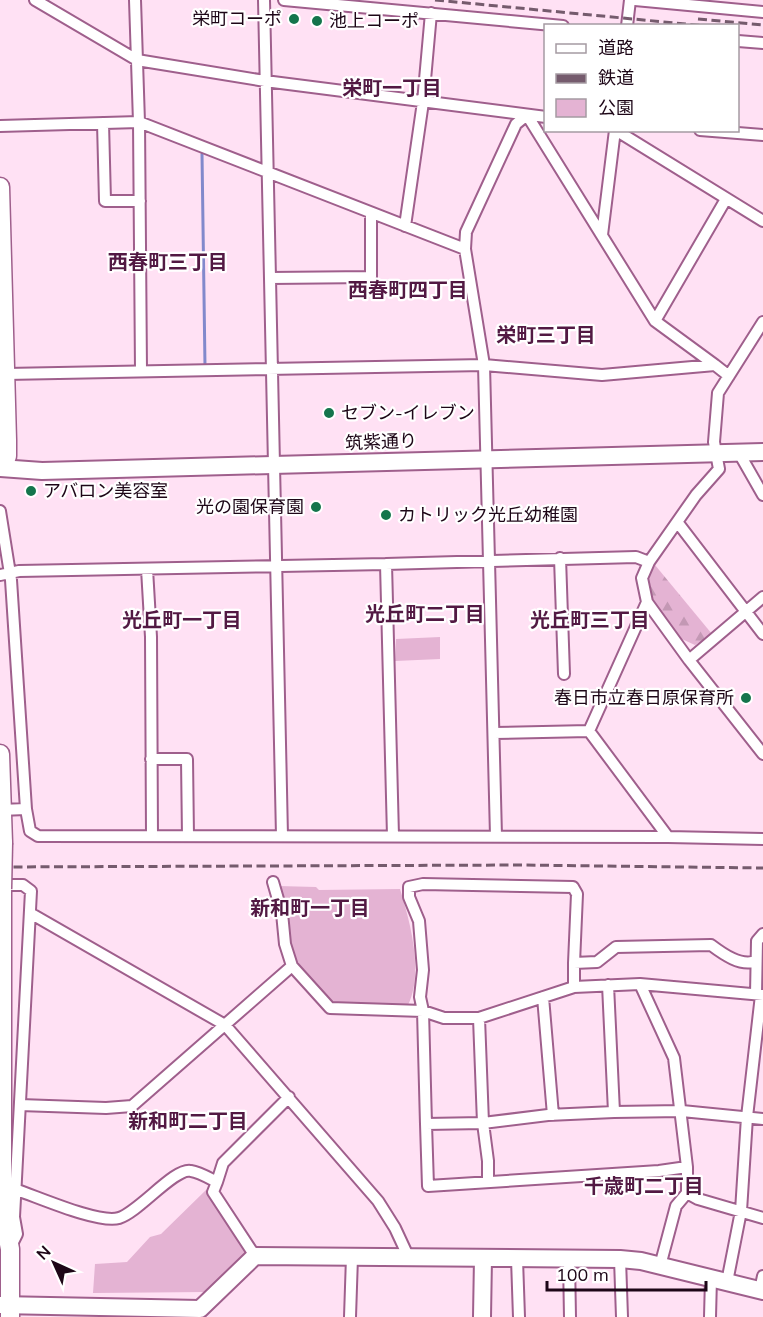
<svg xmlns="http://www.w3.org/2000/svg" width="763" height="1317" viewBox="0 0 763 1317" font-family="Mulish,'Noto Sans JP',sans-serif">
	<defs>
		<pattern id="forest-firs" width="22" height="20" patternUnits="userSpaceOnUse" patternTransform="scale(1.5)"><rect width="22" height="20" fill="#e4b3d3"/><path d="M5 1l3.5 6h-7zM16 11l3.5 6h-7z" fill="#c398b4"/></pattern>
	</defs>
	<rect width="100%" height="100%" fill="#ffe1f4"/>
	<path fill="url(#forest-firs)" d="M655,565L712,634L695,645L675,636L648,602L646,581Z"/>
	<path fill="#e4b3d3" d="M440,637V659L395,661L396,639Z
		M278,886L316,887L319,890L400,889C410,921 424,973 408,1005L332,1004L298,969L289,948Z
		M206,1190L247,1252L246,1256L207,1292L93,1293L95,1264L127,1262L150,1237L161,1234Z"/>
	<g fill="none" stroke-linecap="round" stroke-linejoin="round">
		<path stroke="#8289cc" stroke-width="3" d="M202,154L205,366"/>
		<defs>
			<path id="street" d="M35,0L137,60L265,81L546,117
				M135,0L139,122L141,371
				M264,0L282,836
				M284,0L563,26
				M635,0L763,12
				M627,26L630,0
				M738,41L763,43
				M103,123L105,201H140
				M0,126L139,122L465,249
				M620,130L622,134L763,221
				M700,130L763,135
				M405,226L423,102L431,13
				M602,235L615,130
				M270,278L371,277V213
				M655,321L726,199
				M763,322L718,393L714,442L719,469L696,495L649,562L642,578L647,602L689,660L763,754
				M6,374L484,365L602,375L715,365L729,376
				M739,453L763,495
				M0,511L11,580L26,809L30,831L38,836L668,837L763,839
				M678,523L763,634
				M560,558L564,674
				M386,564L393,836
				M147,569L151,637L152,836
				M0,575L19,571L386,564L636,557L649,562
				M647,602L589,731L668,837
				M689,660L763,597
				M494,733L589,731
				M151,759H187L188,836
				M0,810L26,809
				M496,836L484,365L465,249L466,232L516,124L527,115L655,321L715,365
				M273,882L282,913L285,944L292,966L330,1008L423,1011L444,1018H479L574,987L640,984L763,995
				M0,885H23L31,891L14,1217L17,1234L11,1246
				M30,913L225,1025L378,1201L395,1228L408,1256
				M640,984L674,1058L687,1167V1193L676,1206L660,1266
				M608,985L614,1112
				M574,987V963L597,962L616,947L711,945C723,954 741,967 756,961
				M756,994L757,941L763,934
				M543,997L553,1115
				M479,1018L483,1123L488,1161V1181
				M20,1105L106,1108L132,1106L292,966
				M426,1124L423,1011L420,997L423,970L419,921L409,897V887L423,884L573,887L577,894L574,963
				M687,1167L659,1171L428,1186L426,1124L483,1123L548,1115L614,1112L682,1111L763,1119
				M217,1182L213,1192L255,1256
				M17,1190C38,1197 99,1224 119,1218C139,1212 175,1167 191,1171C199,1172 209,1178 217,1182L223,1163L289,1097
				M687,1193L698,1199L763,1218
				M517,1259L519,1317
				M620,1259L622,1317
				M569,1260L570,1317
				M727,1282L741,1211L747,1117L761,995
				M760,1290L763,1276
				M350,1317L352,1257
				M710,1317L711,1278"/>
			<path id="secondary" d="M0,468L42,471L763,452
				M0,1305L200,1309L255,1256L620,1259L641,1261L763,1291
				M482,1317L483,1258"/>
			<path id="primary" d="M0,187L7,440V456L0,460
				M0,754L3,843
				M2,1208L10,1249V1317
				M0,1221L2,1206V889"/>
		</defs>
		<use href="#street" stroke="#9f5f8c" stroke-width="14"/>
		<use href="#secondary" stroke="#9f5f8c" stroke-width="20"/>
		<use href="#primary" stroke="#9f5f8c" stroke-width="21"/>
		<use href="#street" stroke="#fff" stroke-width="10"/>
		<use href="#secondary" stroke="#fff" stroke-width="16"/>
		<use href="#primary" stroke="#fff" stroke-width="18"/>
		<path stroke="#755b6d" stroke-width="3" stroke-dasharray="9 4.5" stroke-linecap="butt" d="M435,0L706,26
			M698,19L763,25
			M0,867L523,865L763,868"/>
		<defs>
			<path id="primary-bridge" d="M2,889L3,843"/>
		</defs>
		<use href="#primary-bridge" stroke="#9f5f8c" stroke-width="21" stroke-linecap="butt"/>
		<use href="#primary-bridge" stroke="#fff" stroke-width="18"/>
	</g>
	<g fill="#14754c" stroke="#fff" stroke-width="2">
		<circle cx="294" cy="19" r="6"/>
		<circle cx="317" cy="21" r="6"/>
		<circle cx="329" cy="413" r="6"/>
		<circle cx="31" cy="491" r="6"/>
		<circle cx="316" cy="507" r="6"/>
		<circle cx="386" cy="515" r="6"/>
		<circle cx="746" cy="698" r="6"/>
	</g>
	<g text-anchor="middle" stroke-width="4.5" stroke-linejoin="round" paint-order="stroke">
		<g font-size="18" fill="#1d0617" stroke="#fff" text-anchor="start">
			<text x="282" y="25" text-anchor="end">栄町コーポ</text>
			<text x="329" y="27">池上コーポ</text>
			<text x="341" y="419">セブン-イレブン</text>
			<text x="43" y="497">アバロン美容室</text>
			<text x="304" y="513" text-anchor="end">光の園保育園</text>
			<text x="398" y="521">カトリック光丘幼稚園</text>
			<text x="734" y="704" text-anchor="end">春日市立春日原保育所</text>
		</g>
		<g font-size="18" fill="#1d0617" stroke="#fff">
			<text transform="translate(381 442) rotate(-2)" y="6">筑紫通り</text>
		</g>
		<g font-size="20" font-weight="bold" fill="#521943" stroke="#fff">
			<text x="392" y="95">栄町一丁目</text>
			<text x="168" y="269">西春町三丁目</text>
			<text x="408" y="297">西春町四丁目</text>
			<text x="546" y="342">栄町三丁目</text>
			<text x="425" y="621">光丘町二丁目</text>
			<text x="182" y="627">光丘町一丁目</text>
			<text x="590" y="627">光丘町三丁目</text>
			<text x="310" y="915">新和町一丁目</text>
			<text x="188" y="1128">新和町二丁目</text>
			<text x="644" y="1193">千歳町二丁目</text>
		</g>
	</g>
	<rect x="544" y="24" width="195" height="108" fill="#ffffff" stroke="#a59ba2" stroke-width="1.5"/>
	<rect x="556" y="44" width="30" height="9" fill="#ffffff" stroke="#a59ba2" stroke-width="1.5"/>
	<text x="598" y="54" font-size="18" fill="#1d0617">道路</text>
	<rect x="556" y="74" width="30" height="9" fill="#755b6d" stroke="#a59ba2" stroke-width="1.5"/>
	<text x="598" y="84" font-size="18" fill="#1d0617">鉄道</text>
	<rect x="556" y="99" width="30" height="18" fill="#e4b3d3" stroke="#a59ba2" stroke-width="1.5"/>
	<text x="598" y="114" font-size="18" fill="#1d0617">公園</text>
	<g transform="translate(54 1263) rotate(315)" stroke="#ffffff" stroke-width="4.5" paint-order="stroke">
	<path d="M0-4.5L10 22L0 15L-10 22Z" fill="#1d0617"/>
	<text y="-9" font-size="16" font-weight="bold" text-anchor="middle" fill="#1d0617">N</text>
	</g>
	<path d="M547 1281v9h159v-9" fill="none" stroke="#1d0617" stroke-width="3"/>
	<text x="556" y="1281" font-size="18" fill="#1d0617" stroke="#ffffff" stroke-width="4.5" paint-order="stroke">100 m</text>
</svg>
